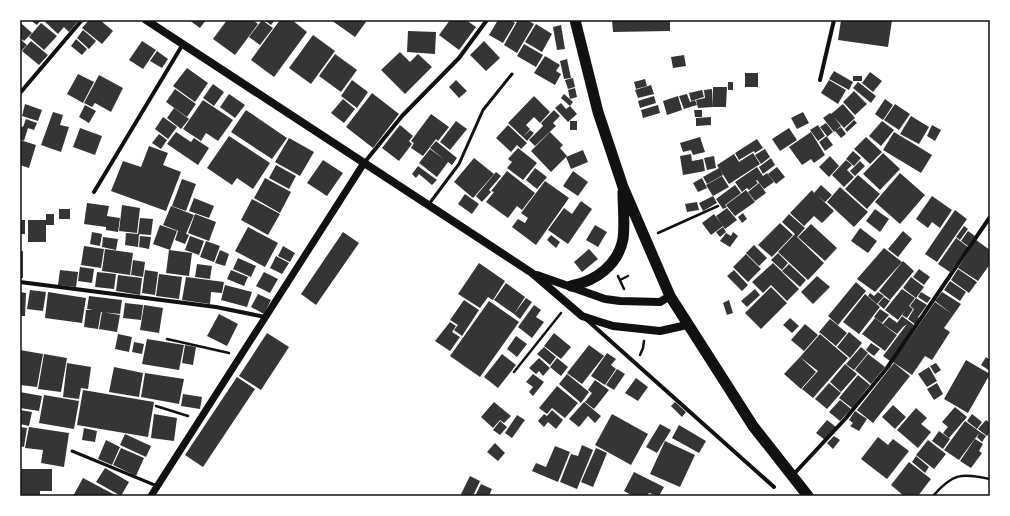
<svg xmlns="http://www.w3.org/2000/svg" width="1010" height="516" viewBox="0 0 1010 516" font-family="'Noto Sans',sans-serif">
	<rect width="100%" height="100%" fill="#fff"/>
	<path fill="#353535" d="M30,20H41L37,25Z
		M43,20H79L69,32L64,27L58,34Z
		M89,20H100L113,31L102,44L82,28Z
		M189,20H206L200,28Z
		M227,20H253L258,24L235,55L213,39Z
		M262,20L273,28L260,45L249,37Z
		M264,20H275L271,25Z
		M280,20H292L307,32L274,77L251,60Z
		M331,20H363L366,22L355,37Z
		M450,20H466L476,27L459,50L439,35Z
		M498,20H510L515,23L503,43L489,35Z
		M518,20H527L534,24L517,53L504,45Z
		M612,20H670V31L613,32Z
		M841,20H892L888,47L838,40Z
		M41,23L57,36L44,50L29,37Z
		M22,24L32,33L24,41L20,38V26Z
		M536,24L552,34L542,52L525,42Z
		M561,25L565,49L557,50L553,27Z
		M83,30L96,41L89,49L77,38Z
		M408,31L436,32L435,54L407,52Z
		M313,35L335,51L311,84L289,68Z
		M20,39L27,45L20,52Z
		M76,39L87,49L82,55L71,46Z
		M31,41L48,55L39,65L22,51Z
		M142,41L156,50L143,69L129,60Z
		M484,41L500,58L486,71L470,55Z
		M524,44L543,55L536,67L517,56Z
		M157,51L168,59L162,68L150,61Z
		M400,52L410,62L418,54L432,67L405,94L381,70Z
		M335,54L357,70L341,92L319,76Z
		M684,55L686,66L673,68L671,57Z
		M545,56L560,65L556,71L561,74L555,85L534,73Z
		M567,59L571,78L564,79L560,61Z
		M187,68L208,83L195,102L173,86Z
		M834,71L853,82L849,90L829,79Z
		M870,72L882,81L873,92L862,83Z
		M745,73H758V87H745Z
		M78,74L94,82L83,103L67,94Z
		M99,75L123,88L111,112L95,103L92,107L84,103Z
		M853,76H862V81H853Z
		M573,78L575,87L568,89L565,80Z
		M645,79L647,86L636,89L634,82Z
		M352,80L368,92L357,108L341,96Z
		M456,80L467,91L459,98L449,87Z
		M829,80L846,90L838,104L821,93Z
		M728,82H733V90H728Z
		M858,82L876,96L871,103L853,88Z
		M213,84L224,92L214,106L203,98Z
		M651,85L654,94L638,98L635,90Z
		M713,87H727L726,107H713Z
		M575,88L577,97L570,99L568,90Z
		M175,89L196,104L187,117L166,102Z
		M712,89L713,107L698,108L696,100L705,98L704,90Z
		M702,90L704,97L691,101L689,93Z
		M854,91L867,104L855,115L843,102Z
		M372,93L399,114L373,148L346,127Z
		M229,94L245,105L235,118L220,107Z
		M564,94L573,102L570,106L561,98Z
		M687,94L690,102L695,100L697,105L684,109L679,96Z
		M534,96L550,112L540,123L534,117L526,125L530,129L523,137L508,123Z
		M654,96L656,103L640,108L638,101Z
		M678,96L682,110L667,115L663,101Z
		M343,99L355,109L344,123L331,113Z
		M885,99L893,105L883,120L875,114Z
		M203,100L233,120L218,141L206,133L201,141L183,129Z
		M561,103L566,109L570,106L577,114L568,122L555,108Z
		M25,104L42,110L38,121L22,116Z
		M843,104L855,118L844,128L834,117L841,126L834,132L823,118L830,113L831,114Z
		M895,104L910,114L899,130L884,120Z
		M85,105L96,111L89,123L79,117Z
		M658,105L660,113L643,118L641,110Z
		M174,108L189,119L181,129L167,118Z
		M246,110L287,138L272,159L231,132Z
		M554,110L560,116L553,123L556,126L535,146L529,140L543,126L541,123Z
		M694,110H702V117H695Z
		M53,112L63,115L60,125L69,127L61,152L41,145Z
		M803,112L809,123L797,129L791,118Z
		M431,114L449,127L438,141L436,139L423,156L411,148L414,143L411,141Z
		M911,116L929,127L919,144L900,134Z
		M163,117L177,127L168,139L155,129Z
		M711,117V125L696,126V118Z
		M26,119L37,123L34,130L28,128L24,141L20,139V126L23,127Z
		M854,120L857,123L847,132L845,129Z
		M456,121L467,129L450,150L440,142Z
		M570,121H577V130H570Z
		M882,121L894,130L881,146L869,136Z
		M826,123L833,132L827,137L833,145L825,151L819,142L827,136L820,127Z
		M400,125L413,136L409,141L412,144L399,161L382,148Z
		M508,125L527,143L521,149L517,145L511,152L496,138Z
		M818,125L825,136L818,141L810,130Z
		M932,125L941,130L935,141L927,136Z
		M841,127L846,134L841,138L835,131Z
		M80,128L102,136L95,155L73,147Z
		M789,128L797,140L780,151L772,139Z
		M530,130L534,133L527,141L523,137Z
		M176,132L191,142L194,138L209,148L198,165L167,144Z
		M550,132L563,145L560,148L567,156L551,172L531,151Z
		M811,132L825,155L814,163L811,159L802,165L789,147Z
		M894,132L932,155L921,173L883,150Z
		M159,134L167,140L161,149L152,143Z
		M229,136L270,163L253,189L237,178L232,185L207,168Z
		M700,137L705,152L693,155L691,150L683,152L680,143Z
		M866,137L882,152L870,164L854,149Z
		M289,138L314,152L300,176L275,162Z
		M757,139L763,148L755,153L754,151L739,160L735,153Z
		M20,140L36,145L29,168L20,165Z
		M436,141L457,158L452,165L448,162L437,177L419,163L430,149L445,160L430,148Z
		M149,146L168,153L163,165L181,172L166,211L111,191L123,161L141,167Z
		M518,148L537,163L523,180L507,168L512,162L508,159Z
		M765,149L770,157L761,164L755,155Z
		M583,150L588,162L571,169L566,157Z
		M853,151L861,158L854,166L846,159Z
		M753,153L760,164L729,184L717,165L734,154L739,162Z
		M883,153L900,169L880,190L863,174Z
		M691,154L692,161L703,159L705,171L683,175L680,156Z
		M714,156L716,168L707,170L704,158Z
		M830,156L839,166L829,177L819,167Z
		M474,158L494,174L473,198L454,182Z
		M771,158L775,165L763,174L759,167Z
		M323,160L343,173L327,196L307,183Z
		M846,160L852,165L847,170L854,177L844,187L832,175Z
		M860,161L865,166L855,176L850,171Z
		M276,165L296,176L289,189L269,178Z
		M418,166L437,180L432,185L419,174L416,178L412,174Z
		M757,167L763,176L767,173L774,182L764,189L757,180L760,177L756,181L758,183L749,190L747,188L742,192L735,182Z
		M777,167L785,177L776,184L768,174Z
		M535,168L547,177L537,189L526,180Z
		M719,168L723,175L707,184L703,177Z
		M507,171L535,193L522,210L517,206L508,218L486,202L494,192L491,191Z
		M573,171L588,182L578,196L563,186Z
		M496,172L501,176L489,190L491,192L482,202L476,196Z
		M900,173L925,195L900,224L875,202Z
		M858,175L880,194L867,209L845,189Z
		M722,176L729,187L713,196L706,185Z
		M265,178L291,192L280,213L254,198Z
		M702,178L707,188L698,192L693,183Z
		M182,179L196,184L186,211L172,206Z
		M545,181L569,198L536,245L512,227L518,219L525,223L528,218L521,213Z
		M759,183L766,193L755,201L748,192Z
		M735,185L741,193L725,205L727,207L723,209L716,199Z
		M821,185L832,195L825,202L817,195L834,211L822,223L814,216L804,226L790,213L812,190L814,193Z
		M840,187L868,212L854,227L827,202Z
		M746,190L755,202L735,216L726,205Z
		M465,194L479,204L472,214L458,204Z
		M713,196L717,203L703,211L699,203Z
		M932,196L952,210L940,228L932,222L928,228L916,219Z
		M194,198L214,206L209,218L189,211Z
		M252,199L280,214L268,235L241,220Z
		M581,201L592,209L568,244L548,230L564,208L572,214Z
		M697,202L699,210L687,212L685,204Z
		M87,203L109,206L107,216L120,218L118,232L106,230V227L84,224Z
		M122,205L140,208L137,233L119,231Z
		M171,206L194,215L186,234L163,225Z
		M727,208L737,220L725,229L716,216Z
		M59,209H70V219H59Z
		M875,209L889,219L880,232L866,221Z
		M955,210L967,219L937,262L925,254Z
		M743,213L747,219L742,223L738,217Z
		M46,214H54V225H46V242H28V220H46Z
		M195,214L216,222L209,241L188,233Z
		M714,214L723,226L711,235L702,223Z
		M789,214L805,228L797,237L824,263L808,280L778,252L795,234L782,222Z
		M140,218L153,219L151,235L138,234Z
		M20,220H25V234H20Z
		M780,223L793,235L772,257L758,245Z
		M811,224L837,248L825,261L798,237Z
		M160,225L177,231L170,250L153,244Z
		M595,225L607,232L598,247L586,240Z
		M964,226L968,229L960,240L956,237Z
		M248,227L278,243L265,267L235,251Z
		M723,227L726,232L720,237L716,232Z
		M860,228L877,241L868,253L851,241Z
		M178,231L189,235L185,244L175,240Z
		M903,231L912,239L898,257L888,249Z
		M968,231L975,236L968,246L961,241Z
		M92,232L102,234L100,246L90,244Z
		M343,232L359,243L316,305L301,294Z
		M733,232L738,236L730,247L720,241L726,233L731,236Z
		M126,233L139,234L138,247L125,245Z
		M551,235L560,242L556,248L547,240Z
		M140,236L151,237L149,249L139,247Z
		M190,236L204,241L199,255L185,250Z
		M103,237L118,239L116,250L102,247Z
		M956,238L968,247L950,272L938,264Z
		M976,240L990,250V264L978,281L958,268Z
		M206,241L220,246L214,262L200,257Z
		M754,245L767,258L759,266L746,253Z
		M84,246L104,249L101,268L81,265Z
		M283,246L295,253L290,262L278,256Z
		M884,248L902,262L875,292L857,279Z
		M105,249L133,253L130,275L102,271Z
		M589,249L598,259L582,272L574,262Z
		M169,250L192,253L189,276L166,273Z
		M220,250L229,254L225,266L215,263Z
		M20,251H23V278H20Z
		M778,253L788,263L782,270L771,260Z
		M746,254L761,269L748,282L733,267Z
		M276,256L289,263L282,274L270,268Z
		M238,258L256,266L251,277L233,269Z
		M133,260L145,262L143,277L131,275Z
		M903,261L914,271L890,300L879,291Z
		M479,263L505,281L493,300L488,297L480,308L458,294Z
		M773,263L799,289L787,301L771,285L763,293L752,282Z
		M197,264L212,266L210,279L195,277Z
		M789,264L806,280L800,287L782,271Z
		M80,267L94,269L92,283L78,281Z
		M919,269L930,277L924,285L913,277Z
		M958,269L977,282L969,293L951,280Z
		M60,270L78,272L76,287L58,285Z
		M145,270L158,272L155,295L142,293Z
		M231,270L248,277L244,286L227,279Z
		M734,270L748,285L742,291L727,276Z
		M97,272L116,274L114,289L95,287Z
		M264,272L278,279L270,293L256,286Z
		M159,274L182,277L179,299L156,296Z
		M118,275L142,278L140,295L116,291Z
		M817,276L830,287L813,304L801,292Z
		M186,277L224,282L222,293L211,292L210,304L182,300Z
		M911,277L924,287L916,298L903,288Z
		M950,281L966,292L960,301L944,290Z
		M856,282L866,291L838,325L828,316Z
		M506,283L525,297L514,314L494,300Z
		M225,285L252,292L247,307L221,300Z
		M771,287L787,303L761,329L745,313Z
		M755,289L760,295L747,307L741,301Z
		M902,289L915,298L909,306L913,309L907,318L902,315L906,309L898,320L885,310Z
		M30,290L46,292L43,311L27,309Z
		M20,292L26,293L25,316H20Z
		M48,292L86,298L82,323L45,318Z
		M878,292L884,296L877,304L868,296L870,293L874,296Z
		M921,292L931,298L927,303L918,297Z
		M942,292L961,304L944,328L950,332L932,360L925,356L912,375L893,362L935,302L952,314L935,301Z
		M258,294L271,300L264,314L251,307Z
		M865,294L880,307L859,334L843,322Z
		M89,296L122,300L120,314L101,312L98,329L84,327L86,310H93L87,309Z
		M884,297L890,301L884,309L878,304Z
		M526,298L532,302L520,319L514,314Z
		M916,298L927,305L918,317L920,319L916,325L908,319L914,309L910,306Z
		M464,300L479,310L462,336L454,330L458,325L450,320Z
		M729,300L733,313L727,315L723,303Z
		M489,301L519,322L480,377L450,356Z
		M125,303L143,305L141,320L123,318Z
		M144,305L163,308L159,333L140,330Z
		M534,305L541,310L536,317L544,322L532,338L518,327Z
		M880,309L889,315L882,323L874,317Z
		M102,312L120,315L117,332L99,329Z
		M219,314L238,324L227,346L207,336Z
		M902,316L914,325L912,328L914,329L890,361L883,356L907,324L903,327L897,323Z
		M889,317L903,327L897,334L883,324Z
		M790,318L799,326L792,333L783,325Z
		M875,318L897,335L885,351L862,334Z
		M830,319L847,333L836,346L819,332Z
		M450,322L456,326L452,332L460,337L450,351L435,341Z
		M805,324L818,335L804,351L791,340Z
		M849,332L862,343L850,358L837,347Z
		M267,333L289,347L261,390L239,376Z
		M554,333L571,347L561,359L544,346Z
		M118,334L132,337L129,352L115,349Z
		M820,334L848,358L813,398L802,389L818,371L800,357Z
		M516,336L527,344L517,357L507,349Z
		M147,339L184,345L179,370L142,364Z
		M134,342L144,344L142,354L132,352Z
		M871,343L880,349L874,356L870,353L873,349L870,353L866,350Z
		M185,345L196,347L193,365L182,363Z
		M589,345L604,356L582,384L567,373Z
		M544,347L556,357L550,365L537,354Z
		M861,347L868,353L854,370L846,364Z
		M20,350L43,354L37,387L20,385Z
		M607,353L616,359L611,365L616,369L605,385L591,376Z
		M44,354L67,358L61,392L38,389Z
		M502,354L516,365L498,388L484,377Z
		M868,354L885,367L871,384L855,370Z
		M800,357L816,372L801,389L784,374Z
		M986,357L990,360V371L981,365Z
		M539,358L550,368L543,376L539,371L536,374L529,368Z
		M557,358L568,367L561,376L550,367Z
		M966,360L990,374L968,413L944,399Z
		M67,363L91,367L88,389L81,388L79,399L63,397Z
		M894,363L910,376L873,423L857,410Z
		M936,363L941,370L935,374L930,366Z
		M845,364L857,374L841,392L830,382Z
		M114,367L143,373L139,397L109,392Z
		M929,367L937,381L927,387L918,374Z
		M617,369L625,374L614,390L606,385Z
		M145,373L184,379L179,404L141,397Z
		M533,374L544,382L533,396L529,392L533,387L526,382Z
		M567,374L589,392L581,403L559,384Z
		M858,375L870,385L852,408L839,398Z
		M237,377L255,389L203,467L185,455Z
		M636,378L648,387L638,401L625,393Z
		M595,380L609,390L594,409L585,402L592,393L588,390Z
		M829,383L841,393L827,409L815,399Z
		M937,383L943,394L934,400L927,389Z
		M557,386L578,403L565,418L552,408L547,414L539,408Z
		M83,390L154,402L148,437L77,425Z
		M20,392L42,396L39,411L20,408Z
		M183,394L202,397L200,409L181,406Z
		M44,395L79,401L74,429L39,423Z
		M840,400L851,409L840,421L829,412Z
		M494,402L511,416L504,423L500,420L493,428L481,417Z
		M584,402L601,416L595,423L588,416L579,427L569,419Z
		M675,402L686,412L682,417L671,406Z
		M893,405L906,417L895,429L882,417Z
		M955,407L967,417L949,438L943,433L948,427L942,422Z
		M916,408L927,418L921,424L931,432L918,448L897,430Z
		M20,410L32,412L29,426L20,424Z
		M552,410L563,420L556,429L548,422L544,427L538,421L544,414L547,416Z
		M855,411L867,419L859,431L850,426L853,423L849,420Z
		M154,414L177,418L174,441L151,438Z
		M612,414L648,434L631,465L595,445Z
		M972,414L982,422L977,429L967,421Z
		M517,415L525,420L512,438L505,433Z
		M827,420L836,427L825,440L816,433Z
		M986,420L990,423V432L987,436L978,429Z
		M500,421L507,427L500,435L493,430Z
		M965,421L980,432L959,460L944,450Z
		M660,424L671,430L657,453L646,447Z
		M679,425L706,441L699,453L672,438Z
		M20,427L27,428L24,447L20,446Z
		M29,427L69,433L64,467L41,463L43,450L25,448Z
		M84,428L97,431L95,442L82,440Z
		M939,431L950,439L943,449L932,441Z
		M980,432L986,436L982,442L977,437Z
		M125,434L151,446L146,457L120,445Z
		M834,436L840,440L833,449L827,443Z
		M878,437L888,445L893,439L909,451L887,479L861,459Z
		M975,439L983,444L979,451L982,453L971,468L960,461Z
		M106,440L120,447L112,465L98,459Z
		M928,440L946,454L934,469L916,455Z
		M665,441L695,455L680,487L650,474Z
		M495,443L505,453L498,461L487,452Z
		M582,445L593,450L577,489L560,482L571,454L578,456Z
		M555,446L570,452L558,482L532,471L536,463L546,467Z
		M121,448L144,458L136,476L113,465Z
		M596,448L607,453L593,487L581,482Z
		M916,456L929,467L925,473L912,462Z
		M909,462L931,479L918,496H904L891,485Z
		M105,468L129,482L121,496L96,482Z
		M20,469H52V491H40V496H20Z
		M634,472L664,487L659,496L649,493L647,496H633L624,491Z
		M470,476L480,481L473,496H464L461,494Z
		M83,478L117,496H73Z
		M481,484L492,489L489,496H475Z"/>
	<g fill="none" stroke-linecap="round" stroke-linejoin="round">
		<path stroke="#111" stroke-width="2.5" d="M658,233L718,206
			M618,276L624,289
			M620,280L628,276
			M167,339L229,353
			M640,355L643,348L644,341
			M514,372L561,313
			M156,406L188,416
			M933,496C953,473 961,473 990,479"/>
		<path stroke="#111" stroke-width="3" d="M429,204L459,164L483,110L512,74
			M72,451L157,486"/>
		<path stroke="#111" stroke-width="4" d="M820,80L834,20
			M20,93L82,20
			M364,163L402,116L459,58L487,20
			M94,192L183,44
			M20,282L216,307L265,317
			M587,320L774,487
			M793,475L846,418L887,368L990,217"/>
		<path stroke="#111" stroke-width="7" d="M151,496L364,163"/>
		<path stroke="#111" stroke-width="8" d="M146,20L532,273L582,316L597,321L613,326L660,331L687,325
			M537,275L605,299L620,301L660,302L670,296"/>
		<path stroke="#111" stroke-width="11" d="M575,20L598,112L623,187L670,296L753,426L808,496
			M571,286C596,281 618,265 623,239C625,224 623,207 623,192"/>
	</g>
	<rect width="1010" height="516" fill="none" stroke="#ffffff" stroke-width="42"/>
	<rect x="21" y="21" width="968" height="474" fill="none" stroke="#111" stroke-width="1.5"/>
</svg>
